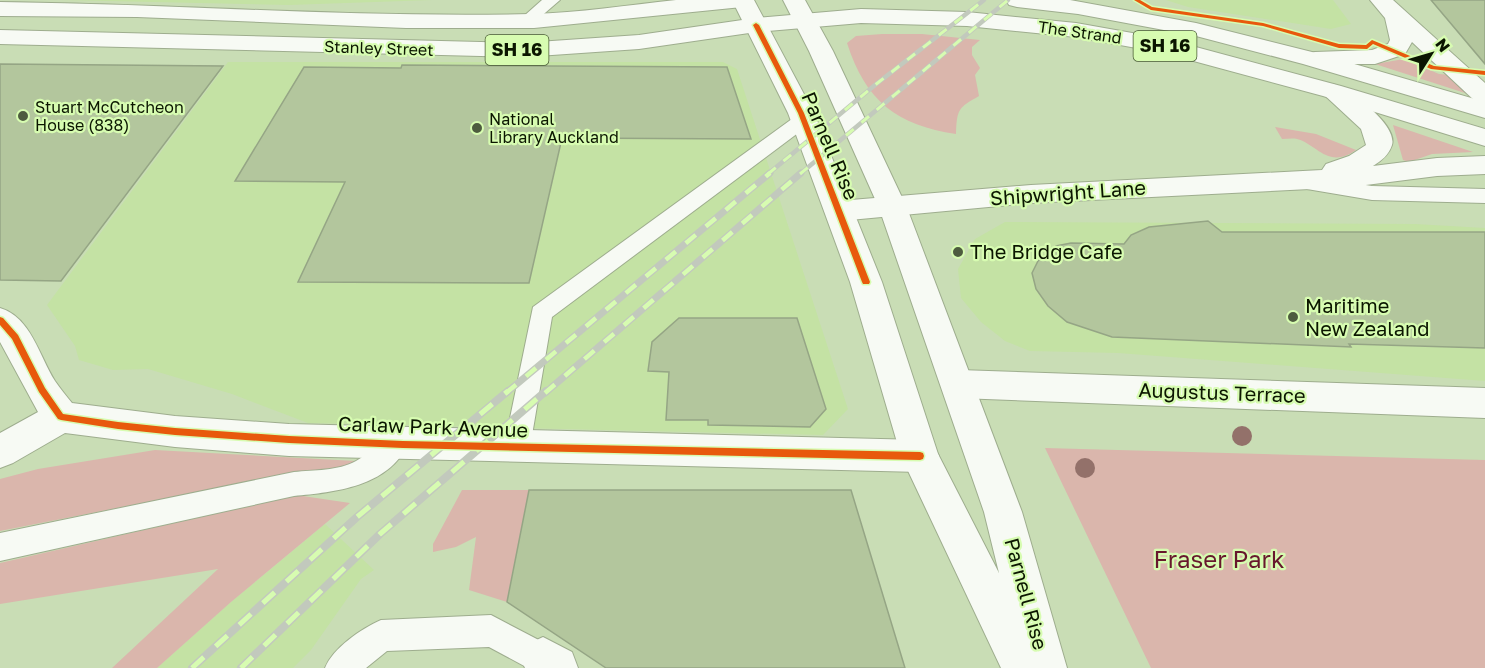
<svg xmlns="http://www.w3.org/2000/svg" width="1485" height="668" viewBox="0 0 1485 668" font-family="'Golos Text',sans-serif">
	<rect width="100%" height="100%" fill="#c9ddb5"/>
	<path fill="#c4e2a4" d="M61,0H432L289,5Z
		M1166,0H1333L1351,24L1331,29L1188,7Z
		M228,62H723L737,69L848,409L823,435L308,423L232,394L148,369L113,370L79,360L75,346L47,305Z
		M1005,222L1415,224L1485,228V381L1118,353L1030,351L1005,341L981,322L961,298L958,269L975,239Z
		M325,524L374,570L361,579L311,650L293,668H157L231,602Z"/>
	<path fill="#dab6ac" d="M882,34H922L980,40L972,47V55L980,68L975,75L979,96C958,108 957,109 956,134C897,125 866,102 847,43L856,36Z
		M1404,59L1439,74L1451,75L1468,94L1375,64Z
		M1393,125L1473,152L1432,154L1409,162L1403,160Z
		M1275,127L1316,134L1356,150C1328,170 1317,144 1297,139C1293,138 1287,139 1282,139Z
		M1045,448L1485,460V668H1151Z
		M155,450L356,461L340,470L296,473L0,531V479L38,469Z
		M462,490H529L507,602L469,590L476,537L456,547L433,552V544Z
		M296,495L350,503L231,602L157,668H112L218,569L0,604V563Z"/>
	<path fill="#b3c69d" stroke="#95a585" stroke-width="1.5" d="M1431,0H1485V64Z
		M0,64L223,66L61,281L0,280Z
		M402,65L727,67L751,139L562,138L529,283L298,282L345,182L235,181L304,67L401,68Z
		M1208,221L1222,232H1485V348L1349,344L1351,347L1112,337L1067,322L1048,306L1036,289L1032,273L1038,261L1056,246L1071,243L1124,244L1131,235L1149,227Z
		M679,318H797L826,409L810,427L708,425V420H666L669,372L648,371L652,342Z
		M529,490H851L905,668H606L507,602Z"/>
	<g fill="none" stroke-linecap="round" stroke-linejoin="round">
		<defs>
			<path id="lane" d="M542,0H560L538,19H526L524,16Z
				M803,114L810,116L812,120L810,124L552,317L530,447L526,455L517,459L508,455L504,447L533,307L796,116Z
				M1302,175L1372,186L1485,189V203L1372,200L1295,187L1292,182L1295,177Z
				M395,433L404,436L408,444C388,487 335,492 294,496L0,561V533L294,472C314,470 338,471 356,461C371,453 379,438 395,433Z
				M491,615L554,648L559,659L555,668H528L489,647L387,651L366,668H325C333,648 361,629 381,620Z"/>
			<path id="street" d="M1370,0H1393L1485,83V105L1476,102L1412,42L1405,54L1375,64H1307L1303,59L1307,54L1315,52L1372,50L1388,44L1390,40L1385,18Z
				M1332,84C1349,88 1398,125 1392,145C1389,155 1381,161 1373,166L1437,158L1485,156V174L1437,176L1350,187L1031,203L839,221L829,218L825,211L829,204L839,201L1031,185L1322,170L1326,164L1349,156L1366,145L1361,129L1320,91L1323,86Z
				M0,308C31,317 39,356 55,381C60,388 66,396 72,403L175,416L289,424L920,440L933,445L939,456L933,467L920,472L289,456L175,447L65,433L13,463L0,468V433L38,412L0,342Z
				M959,370L1485,388V418L959,398L947,394L942,384L947,374Z
				M543,637L572,652L578,668H525L521,659L528,644Z"/>
			<path id="secondary" d="M732,0H754L814,113L882,282L938,454L999,573L984,512L879,208L809,51L783,0H805L833,51L907,208L1022,512L1067,668H1001L901,456L850,282L788,113Z"/>
			<path id="highway" d="M676,0H753L750,5L742,7L534,28H406L137,17L0,16V2C177,4 354,18 531,14C579,13 628,5 676,0Z
				M1006,0H1070L1196,23L1320,54L1485,102V118L1303,64L1196,36L1078,14L1017,7L1009,5Z
				M861,9L967,12L1076,23L1166,39L1341,86L1485,129V146L1323,96L1164,53L1076,37L967,26L861,23L756,32L639,49L523,57L0,44V30L523,43L639,35L756,18Z"/>
		</defs>
		<use href="#lane" stroke="#9ead8e" stroke-width="2"/>
		<use href="#street" stroke="#9ead8e" stroke-width="2"/>
		<use href="#secondary" stroke="#9ead8e" stroke-width="2"/>
		<use href="#highway" stroke="#9ead8e" stroke-width="2"/>
		<use href="#lane" fill="#f7faf4" fill-rule="evenodd"/>
		<use href="#street" fill="#f7faf4" fill-rule="evenodd"/>
		<use href="#secondary" fill="#f7faf4" fill-rule="evenodd"/>
		<use href="#highway" fill="#f7faf4" fill-rule="evenodd"/>
		<defs>
			<path id="rail-far2" d="M768,174L875,85L984,0
				M800,174L1008,0"/>
			<path id="rail-far1" d="M506,393L770,173
				M545,393L801,173"/>
			<path id="rail" d="M192,668L357,517L508,391
				M241,668L380,534L546,391"/>
		</defs>
		<use href="#rail-far2" stroke="#c2c9bd" stroke-width="4.5"/>
		<use href="#rail-far1" stroke="#c2c9bd" stroke-width="7"/>
		<use href="#rail" stroke="#c2c9bd" stroke-width="8"/>
		<use href="#rail-far2" stroke="#d7fcb1" stroke-width="3" stroke-dasharray="10" stroke-linecap="butt"/>
		<use href="#rail-far1" stroke="#d7fcb1" stroke-width="4.5" stroke-dasharray="13" stroke-linecap="butt"/>
		<use href="#rail" stroke="#d7fcb1" stroke-width="5" stroke-dasharray="16" stroke-linecap="butt"/>
		<defs>
			<path id="cycleway" d="M1134,0H1140L1152,7L1263,23L1339,44L1366,45L1372,40L1434,66L1485,71V75L1431,69L1373,44L1367,49L1339,48L1263,26L1151,10Z
				M756,23L759,25L804,113L870,282L869,284H863L862,282L798,113L753,25Z
				M0,317L3,318L18,335L45,388L63,414L118,422L175,428L289,436L403,441L920,452L923,453L924,456L923,459L920,460L870,459L403,448L289,443L175,435L118,429L61,420L58,419L39,392L12,339L0,325Z"/>
		</defs>
		<use href="#cycleway" stroke="#d7fcb1" stroke-width="3"/>
		<use href="#cycleway" fill="#e8590c" fill-rule="evenodd"/>
	</g>
	<g fill="#93716a">
		<circle cx="1242" cy="436" r="10"/>
		<circle cx="1085" cy="468" r="10"/>
	</g>
	<g fill="#4e5c3f" stroke="#d7fcb1" stroke-width="2">
		<circle cx="23" cy="116" r="6"/>
		<circle cx="477" cy="128" r="6"/>
		<circle cx="958" cy="252" r="6"/>
		<circle cx="1293" cy="317" r="6"/>
	</g>
	<g text-anchor="middle" stroke-width="4.5" stroke-linejoin="round" paint-order="stroke">
		<g font-size="16" fill="#0b1600" stroke="#d7fcb1">
			<text transform="translate(1080 32) rotate(8)" y="6">The Strand</text>
			<text transform="translate(379 48) rotate(2)" y="6">Stanley Street</text>
		</g>
		<g font-size="16" fill="#0b1600" stroke="#d7fcb1" text-anchor="start">
			<text x="35" y="113">Stuart McCutcheon<tspan x="35" dy="18">House (838)</tspan></text>
			<text x="489" y="125">National<tspan x="489" dy="18">Library Auckland</tspan></text>
		</g>
		<g fill="#d7fcb1" stroke="#485b35" stroke-width="1.5">
			<rect x="1133.5" y="31" width="63" height="30" rx="4.5"/>
			<rect x="485.5" y="35" width="63" height="30" rx="4.5"/>
		</g>
		<g font-size="18" font-weight="bold" fill="#0b1600">
			<text x="1165" y="52">SH 16</text>
			<text x="517" y="56">SH 16</text>
		</g>
		<g font-size="20" fill="#0b1600" stroke="#d7fcb1">
			<text transform="translate(830 146) rotate(67)" y="7">Parnell Rise</text>
			<text transform="translate(1068 193) rotate(-4)" y="7">Shipwright Lane</text>
			<text transform="translate(1222 393) rotate(2)" y="7">Augustus Terrace</text>
			<text transform="translate(433 427) rotate(2)" y="7">Carlaw Park Avenue</text>
			<text transform="translate(1026 594) rotate(75)" y="7">Parnell Rise</text>
		</g>
		<g font-size="20" fill="#0b1600" stroke="#d7fcb1" text-anchor="start">
			<text x="970" y="259">The Bridge Cafe</text>
			<text x="1305" y="313">Maritime<tspan x="1305" dy="23">New Zealand</tspan></text>
		</g>
		<g font-size="24" fill="#67182d" stroke="#d7fcb1">
			<text x="1219" y="568">Fraser Park</text>
		</g>
	</g>
	<g transform="translate(1431 54) rotate(53)" stroke="#d7fcb1" stroke-width="4.5" paint-order="stroke">
	<path d="M0-4.5L10 22L0 15L-10 22Z" fill="#0b1600"/>
	<text y="-9" font-size="16" font-weight="bold" text-anchor="middle" fill="#0b1600">N</text>
	</g>
</svg>
